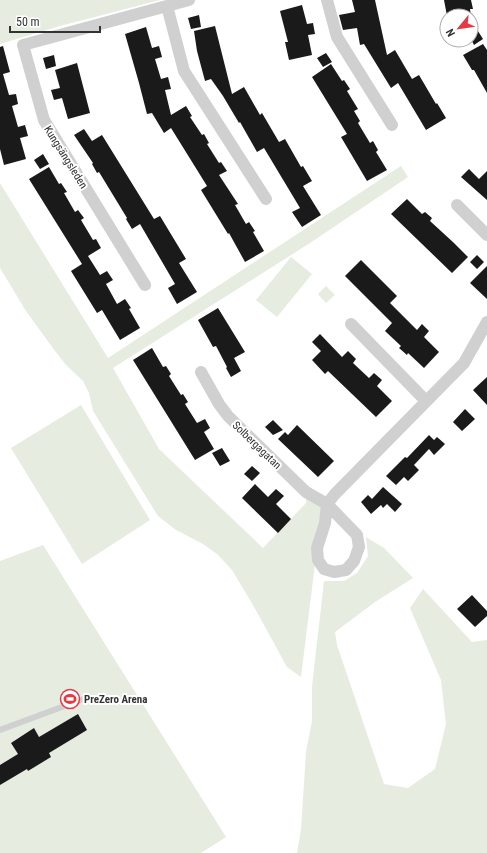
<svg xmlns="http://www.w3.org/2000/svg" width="487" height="853" viewBox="0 0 487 853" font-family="'Roboto Condensed',sans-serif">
	<rect width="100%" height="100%" fill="#fff"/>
	<path fill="#e6ecdf" d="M0,0H160L60,26L0,44Z
		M401,166L408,177L310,243L113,368L159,449L263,548L306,503V492L327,504L317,548L301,677L287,667L253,605L232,570L217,554L203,544L176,530L158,516L93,411L89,393L83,381L66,365L55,351L26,311L0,268V183L108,358Z
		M291,257L312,274L277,317L256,300Z
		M326,286L335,295L326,303L318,294Z
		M81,405L150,520L82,564L11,448Z
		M366,537L384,548L413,578L375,602L335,632L337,645L384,784L408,788L435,769L446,724L441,680L410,608L423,589L472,642L487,640V853H297L301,830L306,752L312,721V687L324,581H344L357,573L368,556Z
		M43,545L226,837L201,853H0V561Z"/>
	<path fill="#1a1a1a" d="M352,0H375L387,55L395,50L412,79L419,75L436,104L437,103L446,118L426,130L398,83L391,88L364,44L360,45L357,28L343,30L339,15L355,12Z
		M444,0H471L473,9H470L471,16H447Z
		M302,5L307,24L313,23L315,34L308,35L312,55L289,60L285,42H288L280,11Z
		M199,15L201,27L191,29L188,18Z
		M471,20L483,39L474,45L471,39Z
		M215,26L232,94L244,87L260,115L262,113L279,142L285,139L301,167L303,166L312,181L303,186L321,215L302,227L292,212L300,208L264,148L257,152L240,122L239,123L223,96L211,79L205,81L197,51L194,31Z
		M146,27L152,48L159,46L162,57L155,59L161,79L168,77L171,89L165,90L171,115L186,106L192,116L190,117L202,135L204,134L209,143L207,144L219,163L221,162L227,171L219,175L238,204L235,205L246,224L249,222L255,231L253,232L264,251L245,262L229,233L228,234L201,190L207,186L171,128L164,133L152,113L147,114L139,83L125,34Z
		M483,44L487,50V93L474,70H472L463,55Z
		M3,46L10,72L3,74L9,95L16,94L18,104L12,106L18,127L25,125L28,136L20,138L26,159L4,165L0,149V47Z
		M326,53L332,62L323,67L317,58Z
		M54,55L56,66L46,69L43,58Z
		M77,63L90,113L68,119L62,98L54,100L51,90L60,88L55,70Z
		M331,64L342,81L344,80L350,89L347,91L358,109L354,111L360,121L358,123L370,143L373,141L378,150L376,152L387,170L367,181L341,137L347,134L312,77Z
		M84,129L92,141L102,135L154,219L160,216L186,259L179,263L197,292L177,304L168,288L175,284L140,224L132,229L126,219L127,218L99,172L97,173L92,164L93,163L74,135Z
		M43,154L49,164L40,169L34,160Z
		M49,167L59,184L61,183L67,192L64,193L75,212L78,210L84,218L81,220L93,240L96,239L101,248L88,256L100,275L107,271L113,280L106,284L117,304L125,299L131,308L129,309L140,328L120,340L102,310L97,313L71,271L82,264L29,179Z
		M469,169L479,179L487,171V200L461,177Z
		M407,199L422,214L425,212L432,218L430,221L454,243L468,257L452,273L391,214Z
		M477,255L484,262L477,269L470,262Z
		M361,260L397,296L390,303L417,330L422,324L429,331L424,337L439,352L424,368L408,353L407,355L399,348L401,346L385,331L392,323L345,276Z
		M487,266V299L470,283Z
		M218,308L245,352L234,358L241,371L231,377L226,368L227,367L216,346L213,347L198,320Z
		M320,334L342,357L348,351L356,359L353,363L369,378L374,373L382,380L377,386L392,401L376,417L328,371L325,374L312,360L321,351L312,342Z
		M152,348L163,367L166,366L171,374L169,376L181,395L183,394L188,402L185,404L197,423L205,419L210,428L204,432L214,449L195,460L133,360Z
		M487,377V405L473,390Z
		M465,409L475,419L462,431L453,422Z
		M273,420L283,430L273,435L265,427Z
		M297,425L334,461L318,477L278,439L285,432L288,435Z
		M429,435L434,440L437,437L445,444L434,455L429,449L414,465L419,470L408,481L404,477L396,485L386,476L405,457L407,458Z
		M222,448L230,461L220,466L212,453Z
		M252,466L260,473L252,481L244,474Z
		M255,484L268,497L276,489L284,496L276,504L291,519L278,533L242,498Z
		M383,487L402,504L395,512L387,504L383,508L381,505L371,514L361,502L368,495L372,499Z
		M472,595L487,611V616L475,627L457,609Z
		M78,714L87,730L49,753L51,757L28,771L27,769L0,785V765L18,754L11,743L34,728L39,737Z"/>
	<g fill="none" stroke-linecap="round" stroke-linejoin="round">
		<path stroke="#d0d0d0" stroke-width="6" d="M0,730L86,698"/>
		<path stroke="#d0d0d0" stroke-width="12" d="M327,0L337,37L392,125
			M167,6L184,71L266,199
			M457,205L487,235
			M145,285L44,120L23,45L189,0
			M351,324L426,401
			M201,372L219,404L228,416L306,492L327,504L357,535L359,547L354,561L346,570L334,572L324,569L318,560L317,548L325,523L327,504L335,494L464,363L487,322"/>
	</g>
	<defs>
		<symbol id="stadium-ring" viewBox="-11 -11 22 22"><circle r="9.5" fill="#fff" stroke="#e63946" stroke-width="1.5"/><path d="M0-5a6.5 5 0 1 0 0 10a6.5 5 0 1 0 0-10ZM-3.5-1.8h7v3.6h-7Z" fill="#e63946"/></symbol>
	</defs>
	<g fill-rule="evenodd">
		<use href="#stadium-ring" x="59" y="688" width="22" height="22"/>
	</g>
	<g text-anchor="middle" stroke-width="4" stroke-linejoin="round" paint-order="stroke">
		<g font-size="11" fill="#333" stroke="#fff">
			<text transform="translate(66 157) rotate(58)" y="4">Kungsängsleden</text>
			<text transform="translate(257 445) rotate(44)" y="4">Solbergagatan</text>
		</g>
		<g font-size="11" font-weight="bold" fill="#333" stroke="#fff" text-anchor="start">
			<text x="84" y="703">PreZero Arena</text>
		</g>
	</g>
	<g transform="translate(459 28) rotate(241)"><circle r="19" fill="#ffffff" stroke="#adadad"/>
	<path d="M0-3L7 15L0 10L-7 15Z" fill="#e63946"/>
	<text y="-6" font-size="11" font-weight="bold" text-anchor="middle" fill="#333333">N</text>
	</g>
	<path d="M10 26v6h90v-6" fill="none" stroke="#333333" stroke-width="2"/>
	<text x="16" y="26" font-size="12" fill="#333333" stroke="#ffffff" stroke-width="3" paint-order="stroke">50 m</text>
</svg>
